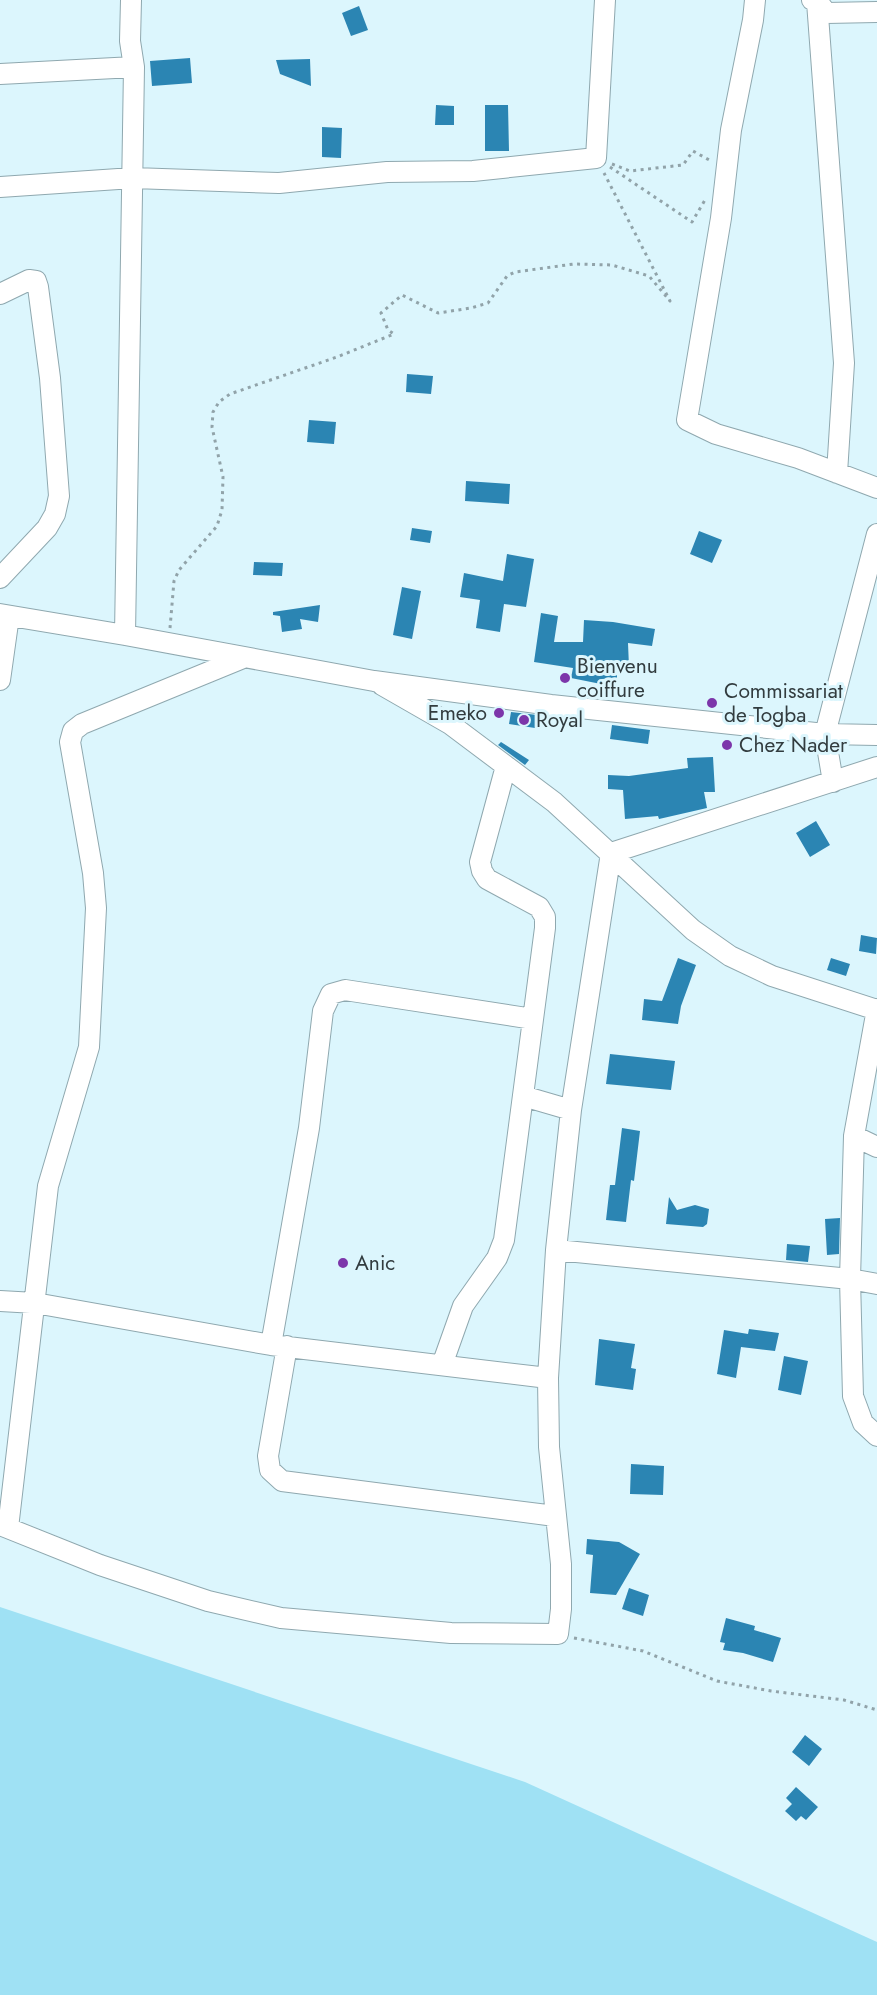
<svg xmlns="http://www.w3.org/2000/svg" width="877" height="1995" viewBox="0 0 877 1995" font-family="Jost,sans-serif">
	<rect width="100%" height="100%" fill="#dcf6fd"/>
	<path fill="#9fe1f4" d="M0,1607L525,1782L877,1942V1995H0Z"/>
	<path fill="#2b85b3" d="M359,6L368,30L351,36L342,13Z
		M190,58L192,83L152,86L150,61Z
		M310,59L311,86L280,74L276,60Z
		M436,105L454,106V125H435Z
		M485,105H508L509,151H485Z
		M322,127L342,128L341,158L322,157Z
		M407,374L433,376L431,394L406,392Z
		M309,420L336,422L334,444L307,442Z
		M466,481L510,484L509,504L465,501Z
		M412,528L432,531L430,543L410,540Z
		M699,531L722,540L712,563L690,554Z
		M507,554L534,559L526,607L504,604L500,632L476,628L480,600L460,597L464,573L503,581Z
		M254,562L283,563L282,576L253,575Z
		M402,587L421,591L412,639L393,635Z
		M320,605L318,622L300,619L302,629L282,632L280,616L273,615V612Z
		M541,613L558,616L554,642H583L584,620L613,622L655,629L652,646L628,643L629,667L617,668V678L602,679L601,684L571,678L573,668L534,662Z
		M511,712L537,715L535,728L509,724Z
		M612,725L650,730L648,744L610,739Z
		M501,742L529,760L525,765L498,745Z
		M713,757L715,792H704L707,808L659,819L658,816L625,819L623,790L608,789V775L629,776L688,768L687,758Z
		M816,821L830,845L810,857L796,833Z
		M861,935L877,938L876,954L859,951Z
		M678,958L696,965L681,1006L678,1024L642,1020L644,999L662,1001Z
		M831,958L850,964L846,976L827,970Z
		M610,1054L675,1061L671,1090L606,1084Z
		M622,1128L640,1131L634,1181L631,1180L626,1222L606,1220L610,1185H615Z
		M669,1197L677,1210L695,1205L709,1209L707,1224L703,1227L666,1224Z
		M840,1218L839,1254L827,1255L825,1219Z
		M787,1244L810,1246L808,1262L786,1260Z
		M749,1329L779,1333L775,1351L741,1347L736,1378L717,1374L724,1330L748,1334Z
		M599,1339L635,1344L631,1368L636,1369L633,1390L595,1385Z
		M784,1356L808,1361L801,1395L778,1390Z
		M631,1464L664,1466L663,1495L630,1494Z
		M587,1539L619,1542L640,1554L616,1595L590,1593L593,1555L586,1554Z
		M629,1588L649,1595L643,1616L622,1609Z
		M726,1618L755,1626L754,1630L781,1638L773,1662L743,1653L723,1650L725,1643L720,1642Z
		M805,1735L822,1749L809,1766L792,1752Z
		M796,1787L818,1807L806,1820L801,1816L796,1821L785,1811L792,1804L786,1798Z"/>
	<g fill="none" stroke-linecap="round" stroke-linejoin="round">
		<defs>
			<path id="minor" d="M755,0L753,20L731,130L721,218L687,420L716,434L798,458L877,488
				M812,0L817,2L844,363L837,473
				M817,0L826,13L877,12
				M0,74L134,67
				M0,187L133,178L279,183L387,172L473,171L596,158L605,0
				M0,294L29,280L36,281L38,287L50,378L59,496L55,514L47,528L0,578
				M0,614L125,635L374,681L551,705L825,734L877,735
				M125,635L134,67L130,41L131,0
				M0,680L9,616
				M382,685L450,724L554,802L693,930L730,956L772,976L877,1010
				M833,782L825,734L877,534
				M877,1009L854,1136L850,1279L853,1396L863,1423L877,1436
				M523,1096L571,1110
				M854,1136L877,1147
				M556,1250L850,1279L877,1284
				M0,1301L35,1303L271,1345L548,1378
				M271,1345L309,1128L323,1011L331,994L345,990L533,1019
				M287,1346L268,1456L270,1470L282,1481L555,1516
				M442,1365L463,1306L497,1258L504,1240L545,928V917L539,907L487,879L482,871L480,862L506,766
				M0,1525L100,1565L208,1601L281,1618L451,1633L558,1634L561,1609V1564L549,1447L548,1378L556,1250L571,1110L611,853L877,767
				M8,1528L48,1186L89,1047L96,908L93,873L70,742L73,731L82,724L243,658"/>
		</defs>
		<use href="#minor" stroke="#8fa8af" stroke-width="22"/>
		<path stroke="#91a3a9" stroke-width="3" stroke-dasharray="3 4.5" stroke-linecap="butt" d="M612,164L630,171L683,165L693,151L711,161
			M610,167L692,222L705,200
			M170,628L174,581L179,570L217,526L222,510L223,477L212,427L213,412L219,402L230,394L337,357L394,334L388,330L381,313L402,295L438,313L471,308L488,303L507,276L515,272L574,264L612,265L649,276L670,301L604,173
			M574,1638L643,1651L717,1681L771,1691L844,1700L877,1710"/>
		<use href="#minor" stroke="#fff" stroke-width="20"/>
	</g>
	<g fill="#7c36aa" stroke="#dcf6fd" stroke-width="2">
		<circle cx="565" cy="678" r="6"/>
		<circle cx="712" cy="703" r="6"/>
		<circle cx="499" cy="713" r="6"/>
		<circle cx="524" cy="720" r="6"/>
		<circle cx="727" cy="745" r="6"/>
		<circle cx="343" cy="1263" r="6"/>
	</g>
	<g text-anchor="middle" stroke-width="6" stroke-linejoin="round" paint-order="stroke">
		<g font-size="21" fill="#323c3f" stroke="#dcf6fd" text-anchor="start">
			<text x="577" y="673">Bienvenu<tspan x="577" dy="24">coiffure</tspan></text>
			<text x="724" y="698">Commissariat<tspan x="724" dy="24">de Togba</tspan></text>
			<text x="487" y="720" text-anchor="end">Emeko</text>
			<text x="536" y="727">Royal</text>
			<text x="739" y="752">Chez Nader</text>
			<text x="355" y="1270">Anic</text>
		</g>
	</g>
</svg>
